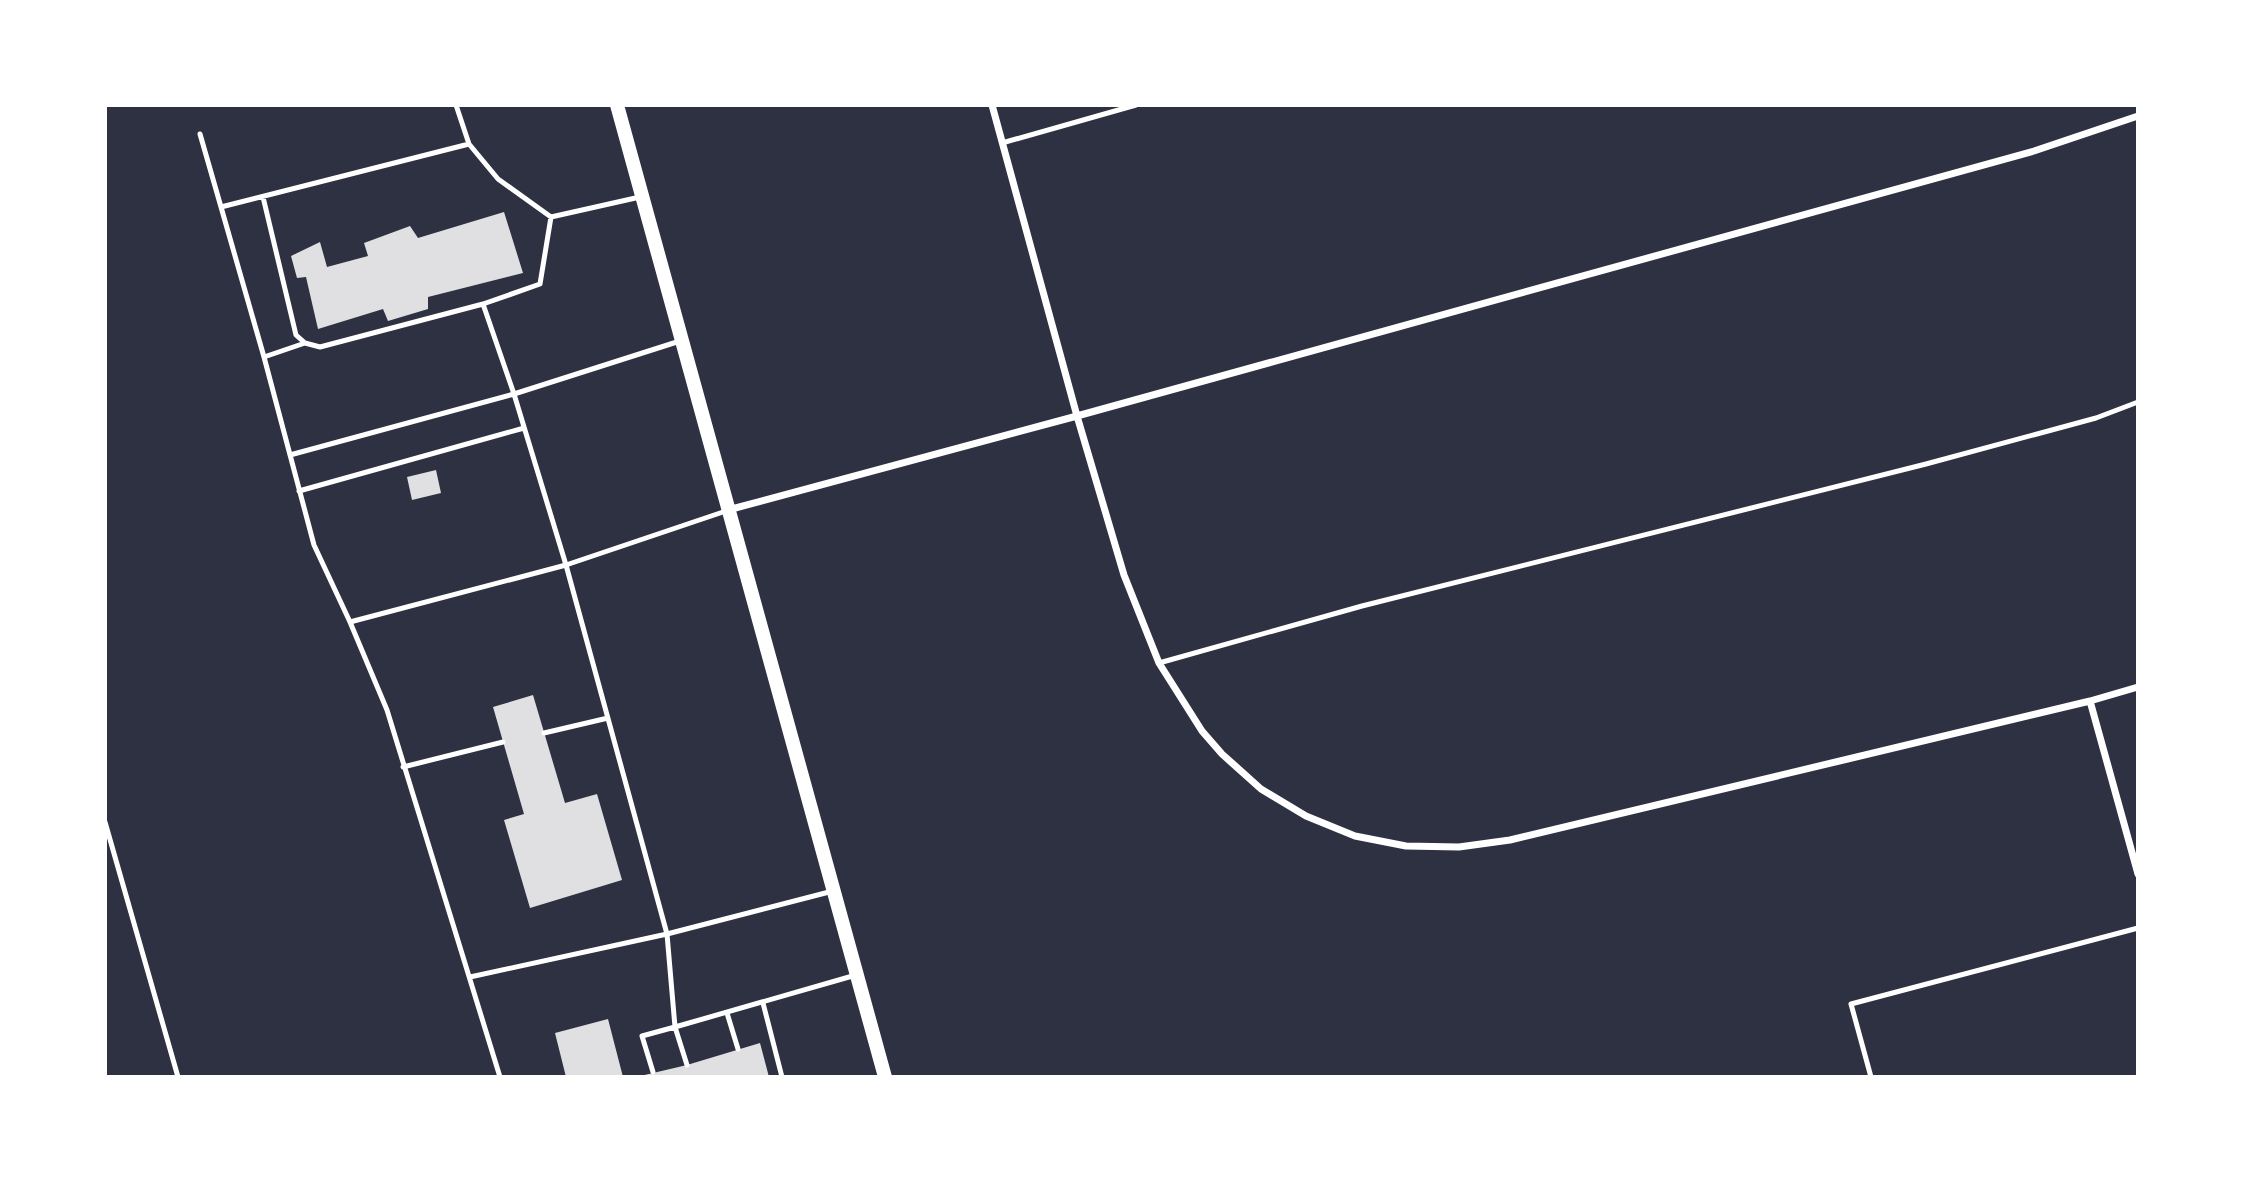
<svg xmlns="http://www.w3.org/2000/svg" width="2243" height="1182" viewBox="0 0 2243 1182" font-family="Signika,sans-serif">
	<rect width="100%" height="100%" fill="#2d3142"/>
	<path fill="#e0e0e3" d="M504,212L523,273L428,297V309L388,321L383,309L318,329L306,277L297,278L291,256L320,242L327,267L368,256L364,243L410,226L418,238Z
		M436,470L441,493L412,500L407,477Z
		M533,695L565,803L597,794L622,880L530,908L504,820L524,814L493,707Z
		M608,1019L623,1077H566L555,1033Z
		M760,1043L769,1077H636L687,1065Z"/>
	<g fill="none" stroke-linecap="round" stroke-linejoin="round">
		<path stroke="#fff" stroke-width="5" d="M456,105L469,144
			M200,134L221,207
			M1002,143L1136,105
			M263,197L296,335L305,343L320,347L483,304
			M551,217L540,284L483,304L514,394L680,341
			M264,357L305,343
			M290,455L514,394L566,565L667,934L675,1027L642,1036L653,1072
			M299,491L524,428
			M350,622L566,565L726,511
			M1159,663L1362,606L1926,464L2096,418L2138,402
			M544,733L608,718
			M403,767L503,742
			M105,822L178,1077
			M470,977L667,934L833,891
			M763,1003L782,1077
			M727,1013L738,1049
			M687,1065L675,1027L856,975
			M500,1077L387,710L350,622L314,545L264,357L221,207L469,144L498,179L551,217L640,197
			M1871,1077L1851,1004L2138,928"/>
		<path stroke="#fff" stroke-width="7" d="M992,105L1077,416L1124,575L1159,663L1202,731L1222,754L1261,789L1306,816L1355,836L1406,846L1459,847L1510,840L2090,701L2138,687
			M728,510L1077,416L2034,151L2138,116
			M2090,701L2138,874"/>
		<path stroke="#fff" stroke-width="14" d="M617,105L885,1077"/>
	</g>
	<rect width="2243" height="1182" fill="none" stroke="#ffffff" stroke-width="214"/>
</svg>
